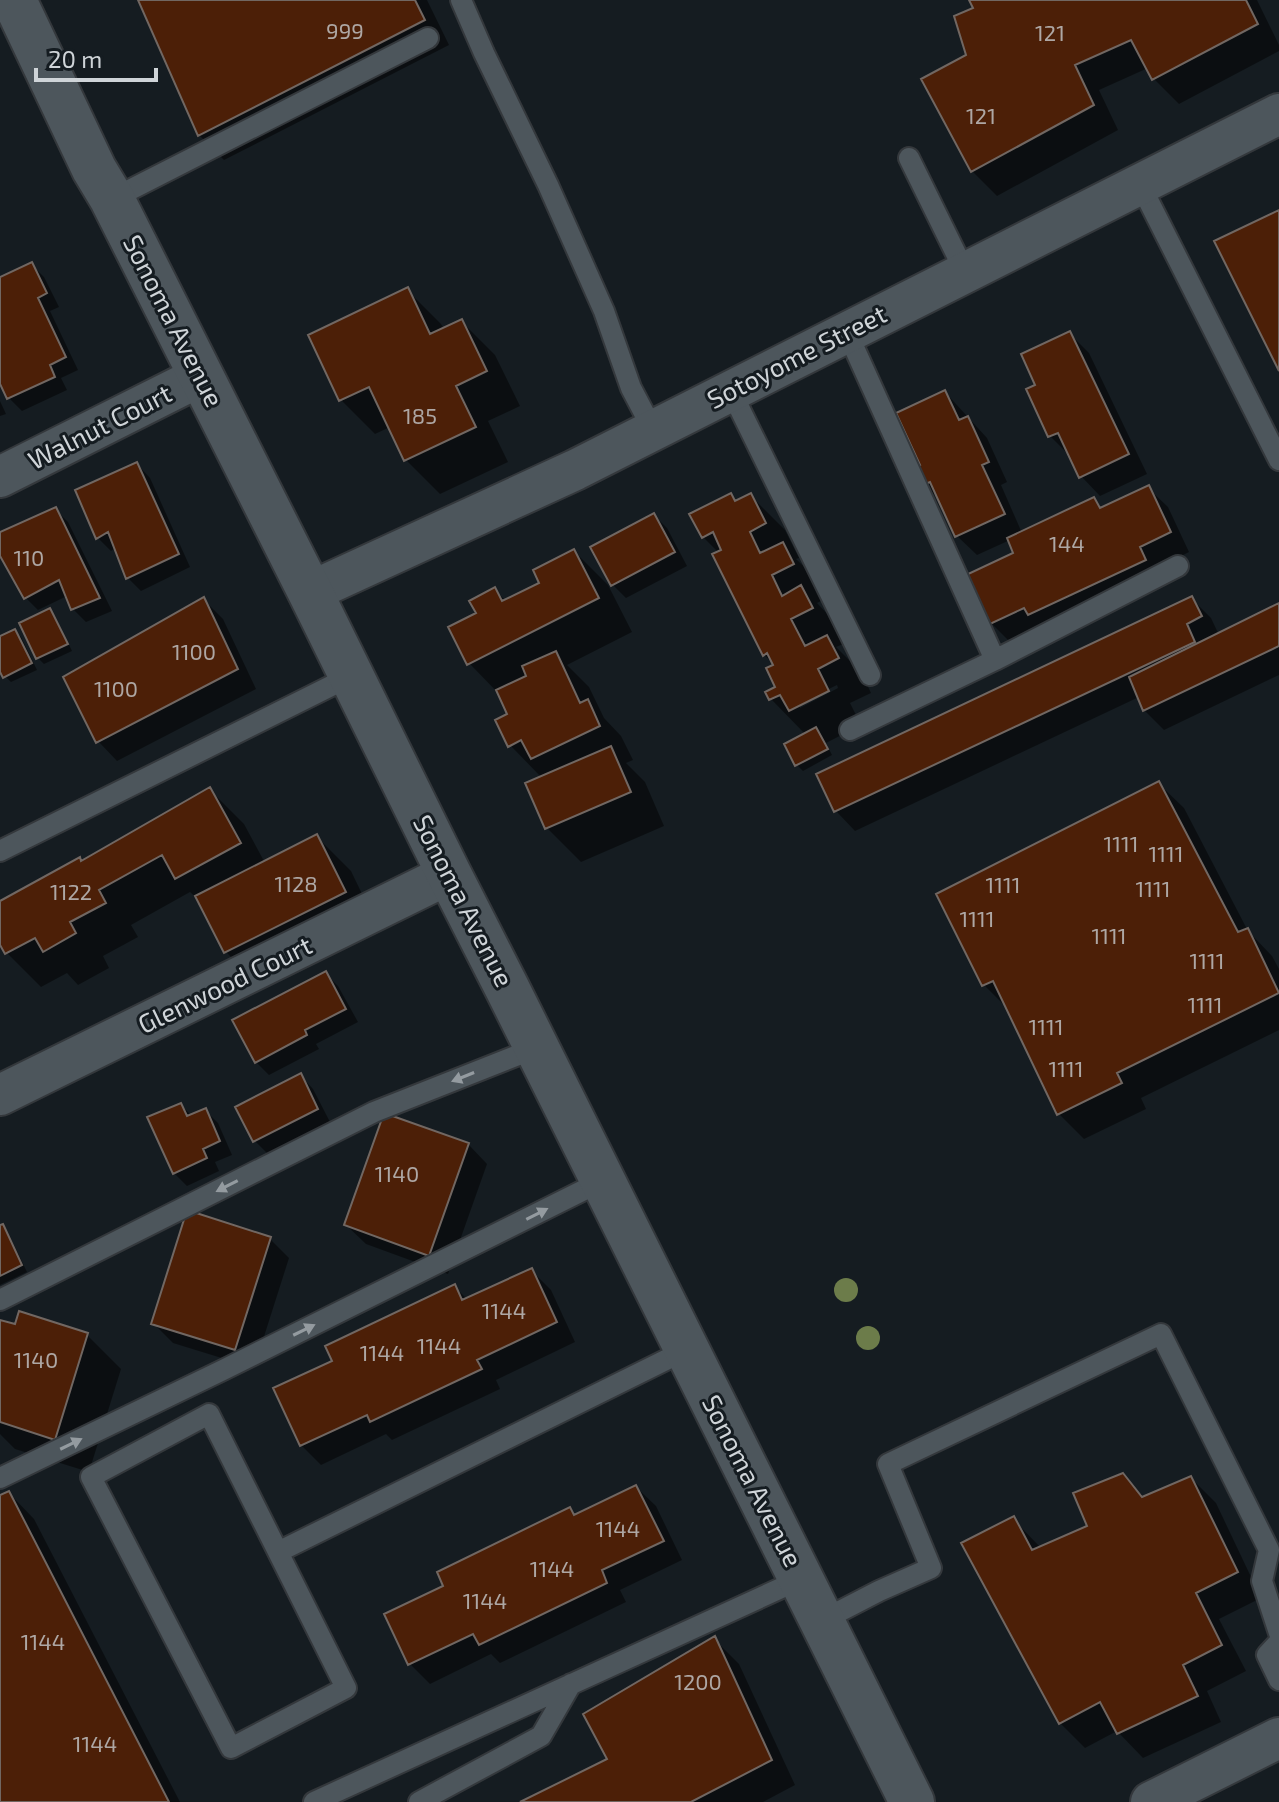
<svg xmlns="http://www.w3.org/2000/svg" width="1279" height="1802" viewBox="0 0 1279 1802" font-family="'Exo 2',sans-serif">
	<rect width="100%" height="100%" fill="#151c21"/>
	<path fill="#0007" fill-rule="evenodd" d="M140,0H427L449,45L224,160L199,135Z
		M971,0H1257L1279,45V51L1179,104L1154,79L1148,68L1099,90L1118,130L997,196L972,171L969,56L976,9Z
		M31,264L44,277L59,307L50,311L78,370L61,378L67,390L22,411L9,398L0,380V279Z
		M407,290L441,324L444,329L461,321L495,355L520,406L488,421L508,462L440,494L406,460L390,427L375,434L341,400Z
		M1069,333L1089,353L1147,474L1100,496L1081,476L1070,456L1050,436L1038,386Z
		M945,392L987,438L1007,482L1001,485L1022,533L1094,500L1103,509L1148,488L1168,507L1189,552L1011,643L991,623L1016,554L1010,540L977,555L957,536L940,500L924,484L922,466Z
		M0,401L6,414L0,416Z
		M137,464L150,478L190,567L141,591L128,578L116,548L111,551L98,538L78,491Z
		M730,496L737,502L751,496L785,530L799,558L796,559L816,578L827,598L817,603L835,622L846,643L836,647L861,672L871,693L850,703L861,725L826,743L832,755L803,771L797,765L806,735L771,699L778,688L776,666L764,655L719,553L703,537ZM837,685L838,688L800,708V703Z
		M55,509L68,522L112,611L86,622L73,609L67,596L38,610L25,597L0,552V534Z
		M654,515L667,528L687,566L626,598L613,585Z
		M574,551L608,585L632,632L567,665L589,687L604,718L621,736L633,760L626,763L645,782L664,826L581,862L547,828L542,778L510,745V715L500,695L469,663L478,614L495,590L507,602L542,583Z
		M1192,599L1211,618L1219,635L1279,605V675L1164,730L1144,710L1139,697L855,831L836,811Z
		M204,600L223,619L256,689L117,761L98,741Z
		M49,610L55,616L72,651L44,664L38,658Z
		M15,631L21,637L37,670L11,682L5,676L0,667V639Z
		M1158,783L1184,808L1248,931L1272,956L1279,969V1030L1141,1098L1146,1109L1084,1139L1059,1114L1010,1011L984,985Z
		M210,790L244,824L265,863L317,837L351,871L378,927L260,986L226,952L201,902L190,892L131,925L138,937L103,956L109,968L78,985L67,973L41,987L7,953L0,941V903L79,859L82,862Z
		M325,973L338,986L358,1022L316,1044L319,1049L269,1075L256,1062Z
		M300,1075L313,1089L330,1122L268,1154L255,1141Z
		M181,1105L192,1116L205,1110L218,1123L232,1155L215,1162L219,1171L187,1186L174,1173Z
		M468,1144L487,1164L448,1274L366,1244L346,1225Z
		M2,1227L8,1233L27,1272L0,1285V1228Z
		M270,1239L289,1258L254,1368L173,1343L153,1323Z
		M531,1270L551,1290L575,1342L496,1380L500,1389L392,1440L386,1434L321,1465L301,1445L334,1362L455,1287L468,1300Z
		M0,1322L87,1335L121,1369L89,1472L15,1449L0,1434Z
		M1122,1475L1145,1498L1191,1478L1216,1503L1261,1598L1219,1619L1246,1671L1207,1691L1221,1722L1143,1758L1117,1731L1085,1748L1060,1723L1013,1519L1041,1548L1090,1527Z
		M636,1487L656,1506L682,1560L620,1590L626,1602L500,1663L491,1654L430,1684L410,1664L386,1615L446,1587L570,1510L576,1516Z
		M9,1493L34,1519L180,1802H0V1497Z
		M714,1639L739,1664L795,1785L763,1802H525L610,1760Z"/>
	<path fill="#4c1f07" stroke="#716762" stroke-width="2" d="M138,0H415L425,20L198,136Z
		M969,0H1246L1258,24L1152,80L1131,40L1075,65L1094,105L971,172L921,79L966,55L954,16L973,8Z
		M1279,210V371L1214,241Z
		M32,262L47,293L38,298L66,357L50,365L55,377L7,399L0,384V277Z
		M408,287L430,334L462,319L487,371L456,386L476,427L404,461L369,387L339,401L308,335Z
		M1070,331L1129,454L1079,478L1058,433L1048,437L1026,389L1035,385L1021,354Z
		M945,390L959,420L968,416L989,462L982,465L1005,514L955,537L930,482L923,485L915,467L920,465L896,413Z
		M137,462L179,554L126,579L108,532L96,539L75,490Z
		M1149,485L1171,532L1140,547L1146,560L1028,615L1024,608L990,624L966,575L1013,553L1007,538L1094,497L1100,508Z
		M731,493L735,501L751,493L766,523L750,532L760,553L783,542L794,564L772,575L782,596L801,585L813,608L791,619L805,646L827,635L839,658L818,669L829,691L789,711L780,695L769,700L765,692L775,687L766,668L773,665L767,653L763,656L712,554L721,550L713,532L702,538L689,514Z
		M56,507L100,598L71,610L59,580L24,599L0,556V532Z
		M654,513L675,552L611,586L590,547Z
		M574,549L599,598L467,665L448,627L476,613L469,601L495,587L502,601L539,583L533,570Z
		M1192,596L1202,616L1187,624L1195,642L834,812L816,774Z
		M204,597L238,669L96,743L63,677Z
		M1279,603V646L1143,711L1129,677Z
		M50,608L68,644L36,659L19,623Z
		M15,629L32,663L3,678L0,672V636Z
		M556,651L580,703L588,699L600,726L531,759L521,740L508,747L495,720L507,714L496,690L526,676L522,666Z
		M816,727L828,749L795,766L784,744Z
		M611,746L631,792L545,829L525,783Z
		M1159,781L1238,932L1248,928L1279,993L1117,1073L1122,1083L1057,1115L993,981L982,986L936,894Z
		M210,787L241,843L175,879L162,855L99,890L106,903L70,922L76,933L43,952L35,938L5,954L0,945V901L80,857L81,861Z
		M317,834L346,892L224,953L195,896Z
		M326,971L346,1009L305,1030L307,1035L255,1063L232,1020Z
		M301,1073L318,1109L253,1142L235,1107Z
		M181,1103L187,1116L206,1108L220,1141L203,1149L207,1158L173,1174L147,1117Z
		M384,1113L469,1143L429,1256L344,1225Z
		M187,1210L271,1237L235,1350L151,1324Z
		M3,1224L22,1265L0,1276V1225Z
		M532,1268L557,1322L477,1360L482,1369L370,1422L367,1415L300,1446L273,1388L332,1361L325,1346L455,1284L462,1300Z
		M19,1311L88,1333L55,1440L0,1422V1320L15,1324Z
		M1123,1473L1142,1497L1191,1476L1238,1572L1196,1593L1222,1645L1183,1665L1198,1696L1117,1734L1100,1702L1059,1724L961,1543L1014,1516L1032,1550L1087,1526L1073,1493Z
		M636,1485L664,1541L602,1570L607,1583L479,1645L473,1634L408,1665L384,1614L443,1586L437,1572L570,1507L574,1515Z
		M9,1491L169,1802H0V1495Z
		M715,1636L772,1760L691,1802H520L607,1759L583,1714Z"/>
	<g fill="none" stroke-linecap="round" stroke-linejoin="round">
		<defs>
			<path id="lane" d="M461,0L484,53L548,185L604,311L631,388L653,430
				M909,158L965,272
				M1140,184L1279,460
				M112,199L428,38
				M847,332L995,660
				M731,391L870,675
				M850,730L995,660L1178,566
				M0,851L351,676
				M0,1300L374,1112L536,1048
				M209,1414L346,1688L231,1748L91,1477Z
				M0,1478L223,1370L602,1181
				M278,1552L686,1350
				M821,1621L879,1591L931,1568L888,1464L1161,1334L1269,1550L1262,1581L1279,1633
				M1279,1642L1267,1655L1279,1680
				M314,1802L801,1579
				M419,1802L541,1736L571,1684"/>
			<path id="street" d="M0,477L201,376
				M310,592L575,470L1279,114
				M0,1095L449,874
				M1151,1802L1279,1738"/>
			<path id="secondary" d="M14,0L94,169L112,199L310,592L449,874L507,988L912,1802"/>
		</defs>
		<use href="#lane" stroke="#34383c" stroke-width="24"/>
		<use href="#street" stroke="#34383c" stroke-width="44"/>
		<use href="#secondary" stroke="#34383c" stroke-width="48"/>
		<use href="#lane" stroke="#4d565c" stroke-width="20"/>
		<use href="#street" stroke="#4d565c" stroke-width="40"/>
		<use href="#secondary" stroke="#4d565c" stroke-width="44"/>
	</g>
	<g fill="#6c7c4a">
		<circle cx="846" cy="1290" r="12"/>
		<circle cx="868" cy="1338" r="12"/>
	</g>
	<defs><path id="oneway-solid" d="M-6-.8H1V-3.2L6.5 0L1 3.2V.8H-6Z" transform="scale(2)"/></defs>
	<g fill="#949ba0">
		<use href="#oneway-solid" transform="translate(463 1077) rotate(158)"/>
		<use href="#oneway-solid" transform="translate(227 1186) rotate(153)"/>
		<use href="#oneway-solid" transform="translate(537 1214) rotate(-27)"/>
		<use href="#oneway-solid" transform="translate(304 1330) rotate(-26)"/>
		<use href="#oneway-solid" transform="translate(71 1444) rotate(-26)"/>
	</g>
	<g text-anchor="middle" stroke-width="6" stroke-linejoin="round" paint-order="stroke">
		<g font-size="22" fill="#aea7a4">
			<text x="345" y="39">999</text>
			<text x="1050" y="41">121</text>
			<text x="981" y="124">121</text>
			<text x="420" y="424">185</text>
			<text x="1067" y="552">144</text>
			<text x="29" y="566">110</text>
			<text x="194" y="660">1100</text>
			<text x="116" y="697">1100</text>
			<text x="1121" y="852">1111</text>
			<text x="1166" y="862">1111</text>
			<text x="296" y="892">1128</text>
			<text x="1003" y="893">1111</text>
			<text x="1153" y="897">1111</text>
			<text x="71" y="900">1122</text>
			<text x="977" y="927">1111</text>
			<text x="1109" y="944">1111</text>
			<text x="1207" y="969">1111</text>
			<text x="1205" y="1013">1111</text>
			<text x="1046" y="1035">1111</text>
			<text x="1066" y="1077">1111</text>
			<text x="397" y="1182">1140</text>
			<text x="504" y="1319">1144</text>
			<text x="439" y="1354">1144</text>
			<text x="382" y="1361">1144</text>
			<text x="36" y="1368">1140</text>
			<text x="618" y="1537">1144</text>
			<text x="552" y="1577">1144</text>
			<text x="485" y="1609">1144</text>
			<text x="43" y="1650">1144</text>
			<text x="698" y="1690">1200</text>
			<text x="95" y="1752">1144</text>
		</g>
		<g font-size="26" fill="#cfd4d8" stroke="#151c21">
			<text transform="translate(173 321) rotate(63)" y="9">Sonoma Avenue</text>
			<text transform="translate(797 357) rotate(-27)" y="9">Sotoyome Street</text>
			<text transform="translate(100 427) rotate(-27)" y="9">Walnut Court</text>
			<text transform="translate(463 901) rotate(63)" y="9">Sonoma Avenue</text>
			<text transform="translate(225 985) rotate(-26)" y="9">Glenwood Court</text>
			<text transform="translate(752 1481) rotate(63)" y="9">Sonoma Avenue</text>
		</g>
	</g>
	<path d="M36 68v12h120v-12" fill="none" stroke="#cfd4d8" stroke-width="4"/>
	<text x="48" y="68" font-size="24" fill="#cfd4d8" stroke="#151c21" stroke-width="6" paint-order="stroke">20 m</text>
</svg>
